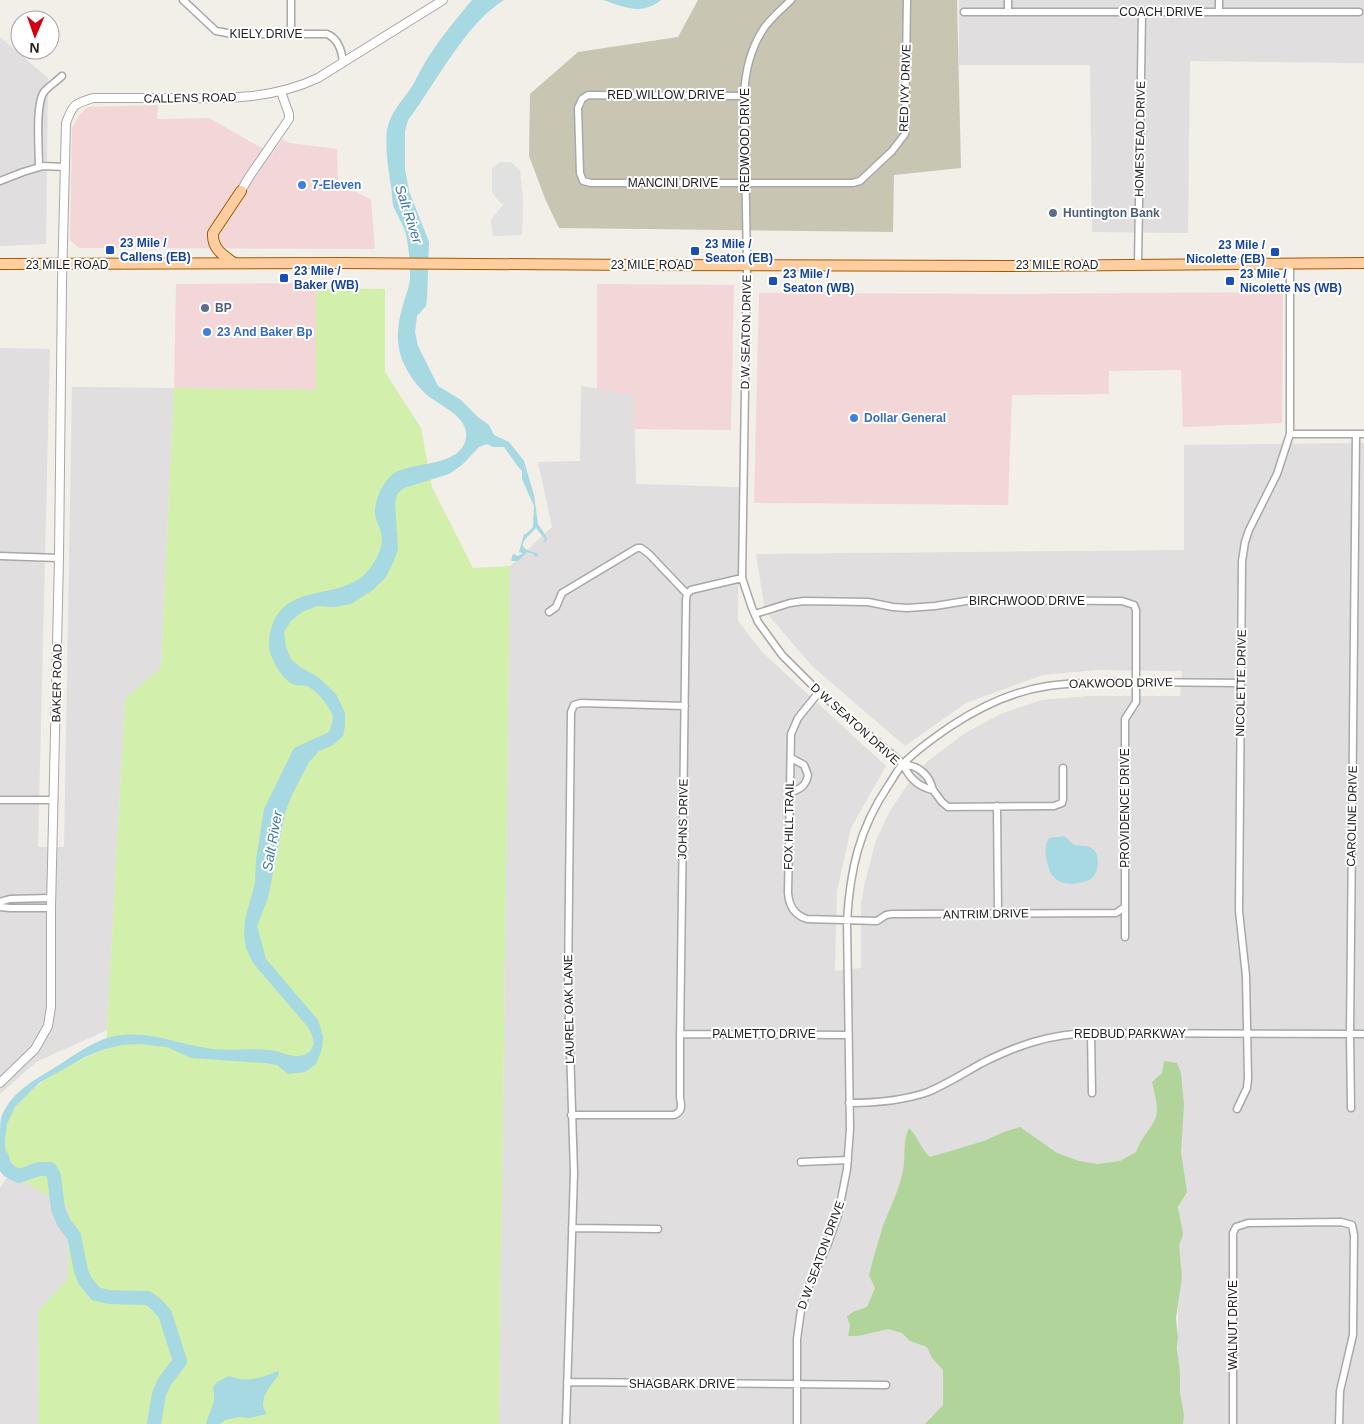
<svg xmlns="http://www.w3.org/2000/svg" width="1364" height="1424" viewBox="0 0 1364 1424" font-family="Helvetica,sans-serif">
	<rect width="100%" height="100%" fill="#f2eee8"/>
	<path fill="#e0dedf" d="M959,0H1364V63L1190,61L1188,233L1092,232L1090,65H959Z
		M0,37L48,78L46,244L0,246Z
		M0,348L50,349L38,847H64L72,387L174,388L161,667L125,700L107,1030L36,1062L0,1094Z
		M581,386L634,394L636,484L739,487L738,621L762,652L886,766L851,828L837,891L835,971L861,968V904L865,882L876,840L890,811L912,778L928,761L965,733L1001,714L1041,700L1090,696H1180L1182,671L1097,670L1043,675L966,703L905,746L812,666L765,611L756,554L1184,550V445L1364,443V1424H1177L1180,1121L953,1352L952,1424H499L510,566L552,527L538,462L580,461Z
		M10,1173L69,1208L68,1279L38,1311L39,1424H0V1188Z"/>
	<path fill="#f3d7d8" d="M158,105L157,119L209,118L272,154L282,139L290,143L337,149L338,182L371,200L375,249L79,248L70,240L72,128L80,114L88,107Z
		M317,283L316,390L174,388L176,284Z
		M597,284L734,285L731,430L634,429L633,395L597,389Z
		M1283,292L1282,423L1183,427L1181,370L1109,371V394L1012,395L1008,505L754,503L759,293L1015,294Z"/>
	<path fill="#c8c6b2" d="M698,0H957L961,168L894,175L893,232L559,228L546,201L529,156L530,94L578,52L678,37Z"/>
	<path fill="#d2efab" d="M316,288L385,289V372L421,428L432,487L473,568L510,566L499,1424H39L38,1311L68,1279L69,1208L10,1173C5,1158 2,1139 7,1124C18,1088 73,1062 106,1049L125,699L161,667L174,388L316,390Z"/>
	<path fill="#b0d49a" d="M1164,1061L1177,1063L1181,1073L1184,1105L1181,1152L1187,1192L1178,1207L1183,1234L1179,1246L1182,1277L1176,1318L1178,1338L1177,1348L1180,1373V1393L1184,1415L1183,1424H925L943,1405V1370L932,1358L927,1347L910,1341L902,1333L888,1329L858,1336H848L850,1326L847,1316L855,1311L867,1307L875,1288L869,1275C873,1259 878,1242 883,1226C890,1208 899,1190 903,1171C906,1156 902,1142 909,1128C918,1137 921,1149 930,1157L984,1141L1004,1132L1020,1127L1057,1153L1079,1161L1098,1164L1120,1161L1136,1152C1141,1137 1151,1130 1156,1117C1159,1107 1154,1092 1152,1082L1162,1073Z"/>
	<path fill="#e1e1e1" d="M500,162H511L520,170L523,202L522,235L493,236L491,220L503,205L495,197L492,192V168Z"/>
	<path fill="#a6d9e2" d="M472,0H504C464,25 437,82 408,120L405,131V169L409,191L429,242L427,299L426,306L417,316L415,332L418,346L438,386L461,400L478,417L489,425L494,435L509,442L524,461L534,495L538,524L546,536L547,540L543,543L545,539L536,528C527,538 511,548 537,553L538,556L535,557L534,554L527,552L518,561H511L513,554L518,556L523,553L519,552L524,534H526L533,527L534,506L522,479V471L519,468L504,447H493L487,444L479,447L462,465L449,474L404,488L397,494L395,503L398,549L394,561L386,577L373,590L351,604L335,607L317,606L302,612L291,621L284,632L286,647L291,659L300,667L318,677L336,694L345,713V726L343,736L333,745L319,751L309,762L292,795L285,813L268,898L257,926L266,959L318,1020L323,1036L322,1049L316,1064L305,1072L288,1074L277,1065L265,1063L191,1058L167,1047L140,1044L122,1045L105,1049L85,1057L39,1083L15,1107L7,1124L5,1140L6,1160L10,1173L4,1177C0,1167 0,1156 0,1144C0,1136 0,1125 1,1118C11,1090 39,1078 62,1063C80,1051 101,1036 123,1035C155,1032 183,1046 213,1049C232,1051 252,1048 270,1050C280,1051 293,1059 304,1055C318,1049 314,1036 307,1026L253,963L246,948L244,935L245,920L255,883L256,860L264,809L294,748L329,732C331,726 334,720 332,714C328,704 316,690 307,686C302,685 297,686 293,684C282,680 269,656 269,645C269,640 270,631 272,626C287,582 339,601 366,573C374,564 382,551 382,539C382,530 375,521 375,512C375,499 383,482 393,474C411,461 461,468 466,438C469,416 440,406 427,395C417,386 410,376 404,364C395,346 397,325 403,305C405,296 410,287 410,277C410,263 409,245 405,231C402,222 396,214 393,205C392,199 392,192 391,186C388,167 385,149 387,130C390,112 404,99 413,85C418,75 423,65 429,56C442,36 457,18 472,0Z
		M603,0H661C641,16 625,7 603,0Z
		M1064,836C1068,838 1071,844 1076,845C1083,847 1088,844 1094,850C1100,857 1099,873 1091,879C1084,883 1071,885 1064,883C1058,882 1055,878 1051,874C1047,863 1042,849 1049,838Z
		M278,1371L279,1374C271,1386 256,1400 267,1414L250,1418L238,1417L225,1420L220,1424H206C210,1409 217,1404 213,1387L217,1382L229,1376C246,1383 262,1378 278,1371Z"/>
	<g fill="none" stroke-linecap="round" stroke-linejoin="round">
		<path stroke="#a6d9e2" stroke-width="14" d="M2,1157C4,1168 9,1172 19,1176L39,1169H50L54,1176L58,1209L64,1223L74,1236L81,1271L85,1281L96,1294L109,1297L148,1298L156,1304L165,1314L180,1361L165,1381L159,1394L154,1424"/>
		<defs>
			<path id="minor" d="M183,0L216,31L233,34H327C339,39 342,51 343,63
				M791,0C782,9 771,18 764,28C750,49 745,72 744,96L747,264L742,578L752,608L758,622L782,655L819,692L903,764C909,778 919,787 933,790C929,774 919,766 903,764
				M1219,11V0
				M964,12H1359
				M1008,12V0
				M291,34V0
				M744,96L588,95L582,99L578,108L580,173L583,181L591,183H853L860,181L892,151L905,134L907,0
				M39,167C39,151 35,104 44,92C49,86 57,81 62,76
				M0,181L23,172L43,166L65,167
				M1138,265L1142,12
				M1290,434H1364
				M0,556L59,558
				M549,612L556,607L562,593L637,548H641L649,554L687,594
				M755,614L790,603L804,601L868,602L893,607L907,608L935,606L972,600L1122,601L1134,605L1136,610V702L1125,719V937
				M819,692L798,718L791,734L788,893C789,906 794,915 807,919L877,921L886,915L892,914L1116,913L1125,907
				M933,790L942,802L948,807L1054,806L1062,803L1063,799V768
				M790,793C800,789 806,786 808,775L804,765L791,758
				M0,800H54
				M997,806L998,913
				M0,902L10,899L51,898
				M0,907L10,908H51
				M1091,1033L1092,1093
				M680,1034L847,1035
				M849,1103C876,1103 902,1101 928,1092C947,1084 964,1073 982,1063C1018,1045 1050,1034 1091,1033L1364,1034
				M1351,1108L1350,1034L1356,434
				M1237,1109L1247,1088L1248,1078L1246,976L1239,911L1242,561L1245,542L1249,530L1277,474L1290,434V263
				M571,1115H674C682,1112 682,1106 680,1098V1042L686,600L687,594L691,590L742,578
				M801,1162L848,1160
				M572,1228L658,1229
				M567,1382L886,1385
				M566,1424L574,1173L568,984L571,712L574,705L581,703L685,706
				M797,1424V1339L801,1310L808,1288L827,1246L838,1215L847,1169L850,1129L847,921C850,870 859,829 888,786C893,779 897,770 903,764C916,750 935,737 951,726C980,707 1013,691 1048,686C1076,682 1103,682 1131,682C1168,682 1204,683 1241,683
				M1233,1424V1233L1236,1227L1248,1223L1341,1222L1352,1225L1354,1235L1353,1335L1340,1391L1339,1424"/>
			<path id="tertiary" d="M241,191L249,177L289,119V114L281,92
				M0,1083L35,1049L48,1026L51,1007V908L59,558L62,283L66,123C73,104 74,104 93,98C121,98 149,98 177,98C225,99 274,99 318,78L443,0"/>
			<path id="primary" d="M234,263C223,255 212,249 213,233L241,191
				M0,264L342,263L640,265L1010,266L1364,263"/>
		</defs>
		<use href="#minor" stroke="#a8a8a8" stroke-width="9"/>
		<use href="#tertiary" stroke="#a8a8a8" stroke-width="10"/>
		<use href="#primary" stroke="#9f5d00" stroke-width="12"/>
		<use href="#minor" stroke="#fff" stroke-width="6"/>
		<use href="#tertiary" stroke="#fff" stroke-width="8"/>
		<use href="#primary" stroke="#ffcea0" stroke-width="10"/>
	</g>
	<g fill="#3f7fe0" stroke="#fff" stroke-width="2">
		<circle cx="302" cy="185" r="5"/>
		<circle cx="207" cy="332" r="5"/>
		<circle cx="854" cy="418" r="5"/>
	</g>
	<g fill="#5c6f8a" stroke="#fff" stroke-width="2">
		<circle cx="1053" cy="213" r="5"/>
		<circle cx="205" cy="308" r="5"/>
	</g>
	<g fill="#1a4fb4" stroke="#fff" stroke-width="2">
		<rect x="105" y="245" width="10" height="10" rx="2.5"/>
		<rect x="690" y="246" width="10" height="10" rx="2.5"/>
		<rect x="1270" y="247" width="10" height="10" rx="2.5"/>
		<rect x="279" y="273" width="10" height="10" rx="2.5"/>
		<rect x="768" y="276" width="10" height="10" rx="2.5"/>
		<rect x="1225" y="276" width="10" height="10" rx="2.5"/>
	</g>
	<g text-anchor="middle" stroke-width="4" stroke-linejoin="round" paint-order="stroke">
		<g font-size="12" fill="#212121" stroke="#fff">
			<text x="1161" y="16">COACH DRIVE</text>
			<text x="266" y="38">KIELY DRIVE</text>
			<text transform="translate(905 88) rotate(-88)" y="4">RED IVY DRIVE</text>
			<text x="666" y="99">RED WILLOW DRIVE</text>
			<text transform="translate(190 98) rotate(-1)" y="4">CALLENS ROAD</text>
			<text transform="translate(1140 139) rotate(-89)" y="4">HOMESTEAD DRIVE</text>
			<text transform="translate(745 140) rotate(-90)" y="4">REDWOOD DRIVE</text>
			<text x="673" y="187">MANCINI DRIVE</text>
			<text x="67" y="269">23 MILE ROAD</text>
			<text x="652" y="269">23 MILE ROAD</text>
			<text x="1057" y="269">23 MILE ROAD</text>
			<text transform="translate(746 332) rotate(-89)" y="4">D W SEATON DRIVE</text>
			<text x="1027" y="605">BIRCHWOOD DRIVE</text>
			<text transform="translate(57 683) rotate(-89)" y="4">BAKER ROAD</text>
			<text transform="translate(1121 683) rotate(-1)" y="4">OAKWOOD DRIVE</text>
			<text transform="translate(1241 683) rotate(-89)" y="4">NICOLETTE DRIVE</text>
			<text transform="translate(855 724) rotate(42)" y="4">D W SEATON DRIVE</text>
			<text transform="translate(1125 808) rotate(-90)" y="4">PROVIDENCE DRIVE</text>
			<text transform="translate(1352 816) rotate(-89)" y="4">CAROLINE DRIVE</text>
			<text transform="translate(683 819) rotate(-89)" y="4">JOHNS DRIVE</text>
			<text transform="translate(789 825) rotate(-89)" y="4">FOX HILL TRAIL</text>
			<text transform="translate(986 914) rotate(-1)" y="4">ANTRIM DRIVE</text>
			<text transform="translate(569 1009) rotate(-91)" y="4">LAUREL OAK LANE</text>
			<text x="764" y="1038">PALMETTO DRIVE</text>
			<text x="1130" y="1038">REDBUD PARKWAY</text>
			<text transform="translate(821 1255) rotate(-70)" y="4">D W SEATON DRIVE</text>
			<text transform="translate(1233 1325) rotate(-90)" y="4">WALNUT DRIVE</text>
			<text x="682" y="1388">SHAGBARK DRIVE</text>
		</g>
		<g font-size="12" font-weight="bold" fill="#366cbe" stroke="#fff" text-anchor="start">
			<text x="312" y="189">7-Eleven</text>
			<text x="217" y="336">23 And Baker Bp</text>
			<text x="864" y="422">Dollar General</text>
		</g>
		<g font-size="12" font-weight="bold" fill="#4e5e75" stroke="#fff" text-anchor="start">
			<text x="1063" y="217">Huntington Bank</text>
			<text x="215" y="312">BP</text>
		</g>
		<g font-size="12" font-weight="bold" fill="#164399" stroke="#fff" text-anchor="start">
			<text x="120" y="247">23 Mile /<tspan x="120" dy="14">Callens (EB)</tspan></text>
			<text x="705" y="248">23 Mile /<tspan x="705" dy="14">Seaton (EB)</tspan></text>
			<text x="1265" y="249" text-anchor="end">23 Mile /<tspan x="1265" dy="14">Nicolette (EB)</tspan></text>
			<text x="294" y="275">23 Mile /<tspan x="294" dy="14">Baker (WB)</tspan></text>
			<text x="783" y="278">23 Mile /<tspan x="783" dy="14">Seaton (WB)</tspan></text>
			<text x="1240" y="278">23 Mile /<tspan x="1240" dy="14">Nicolette NS (WB)</tspan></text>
		</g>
		<g font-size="14" font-style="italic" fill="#3e77a0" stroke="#fff">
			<text transform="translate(409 214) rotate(72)" y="5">Salt River</text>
			<text transform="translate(272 841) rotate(-80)" y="5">Salt River</text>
		</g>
	</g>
	<g transform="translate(35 35) rotate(182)"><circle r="24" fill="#ffffff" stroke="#a6a6a6"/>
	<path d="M0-4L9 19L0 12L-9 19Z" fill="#d30011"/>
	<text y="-8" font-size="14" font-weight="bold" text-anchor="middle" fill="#212121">N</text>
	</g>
</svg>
